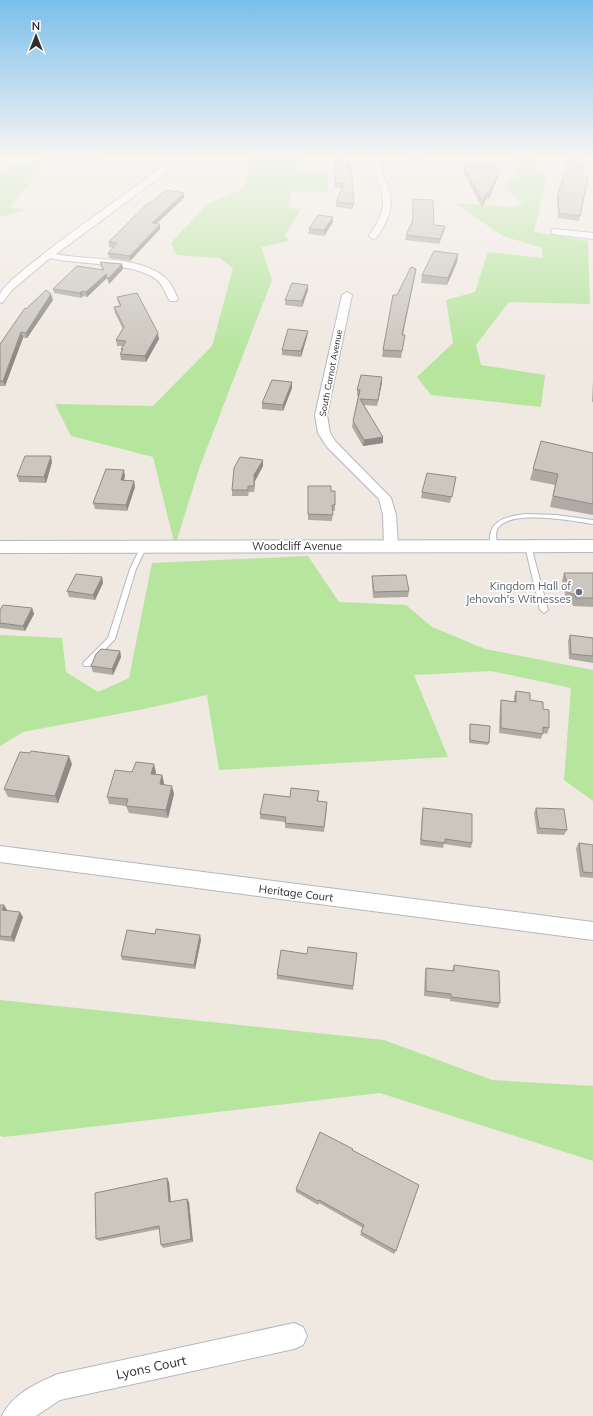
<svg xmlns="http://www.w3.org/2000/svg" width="593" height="1416" viewBox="0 0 593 1416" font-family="Mulish,sans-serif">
	<rect width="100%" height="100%" fill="#efe9e1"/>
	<path fill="#b6e59e" d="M40,157H102L100,161L44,166L10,207L26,210L0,217V174L13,162H32Z
		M250,157H306L300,171H328V192L292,191L288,208L301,209L285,235L289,241L261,247L272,280L200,466L175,546L153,457L71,436L55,404L153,406L212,346L233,268L219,258L177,255L171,243L206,205L244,188Z
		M511,157H535L546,179L534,232L588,241L590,304L509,302L476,345L481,365L545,375L541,407L431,395L417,377L453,343L446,300L475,292L488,252L543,258L542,248L503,236L454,203L514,207L523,203L503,187L519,174Z
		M308,556L339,602L406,605L432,627L485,649L593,670V801L564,780L571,688L491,671L414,675L448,757L219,770L207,695L144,709L23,732L0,746V635L62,638L66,672L98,692L129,678L152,563Z
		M0,1000L384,1040L492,1080L593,1086V1161L380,1093L4,1137L0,1136Z"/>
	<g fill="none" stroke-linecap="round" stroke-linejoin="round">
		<defs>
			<path id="service" d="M526,514L556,515L593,520V524C574,521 506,508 497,530C495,535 497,541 497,546L496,548H492C483,522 506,516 526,514Z
				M142,544H146L147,546L136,569L115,639L90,666H84L83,664L84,662L108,638L130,569Z
				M526,544H530L531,546L548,610L544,613L540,610L525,546Z"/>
			<path id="minor" d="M172,157H181L164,174L56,254C87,261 137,255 163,276C171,282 174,290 178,299L176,301H170C165,294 164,286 157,280C136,262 79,265 50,258L12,290L3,302L0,303C0,300 0,296 0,294C5,277 136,187 158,170Z
				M373,157H381C380,170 385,179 389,191C395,208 386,224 376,238L373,239L369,236C378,223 386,209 382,193C379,180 372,171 373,157Z
				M461,157H475C472,160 464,160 461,157Z
				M555,229L593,233V239L552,234L551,232L552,230Z
				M347,292L352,295L327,415L330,433L336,442L391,498L396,515L398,546L396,549L391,550L386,549L384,546L383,515L379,499L327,447L318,433L315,415L342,295Z
				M0,846L593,922V940L0,862Z
				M294,1323L303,1327L307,1336L303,1345L294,1349L60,1400L36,1416H2C12,1394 37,1383 58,1374Z"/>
			<path id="secondary" d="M593,540V552L0,553V541Z"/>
		</defs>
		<use href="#service" stroke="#b4b7c1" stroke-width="2"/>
		<use href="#minor" stroke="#b4b7c1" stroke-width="2"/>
		<use href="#secondary" stroke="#b4b7c1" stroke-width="2"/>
		<use href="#service" fill="#fff" fill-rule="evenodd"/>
		<use href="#minor" fill="#fff" fill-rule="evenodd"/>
		<use href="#secondary" fill="#fff" fill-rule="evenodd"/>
	</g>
	<path fill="#afaba4" d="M335,157L349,170L354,204L353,209L336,207V202L342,188H335Z
		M409,157H423L422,164L408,163Z
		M568,157L582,177L580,216L579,221L558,218L557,198L566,171H565Z
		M463,164L498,176L489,199H486L482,208L462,169Z
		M184,198L157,223L160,229L130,261L109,258L108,253L113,248L109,247V242Z
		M413,199L434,225L444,231L439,244L405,240L406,235L412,221Z
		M333,222L324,236L308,234L309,229Z
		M100,262L122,264L123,269L109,284L107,278L87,297L83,296L81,298L54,293L53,289L103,270L101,267Z
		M457,262L447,285L421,283L422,275Z
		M415,275L403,335L404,342L401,358L382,357L383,350L397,295Z
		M308,285V290L302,307L285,305V300Z
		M117,297L159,339L146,362L121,360L120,354L122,352L121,349L123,346H117L116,340L123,329L115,313L114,307L120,306L118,302Z
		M53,300L27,338H23L5,386H0V344L26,309Z
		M308,331L307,337L301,357L282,355V350Z
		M382,377V383L377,406L364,405L383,443L363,446L352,427L353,421L358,396H357V390Z
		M593,381V402H592Z
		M292,388L283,411L262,409V403Z
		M541,441L593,453V515L550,507L555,485L530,480Z
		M52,462L46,483L19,482L17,476Z
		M263,466L255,481L254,492H249L248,496H232V490Z
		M125,476L124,480L134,481L135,487L127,511L95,509L93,503Z
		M456,477L450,503L421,498L422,492Z
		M308,486L331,491L335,505V511H333L332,521L308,520Z
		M564,573H593V607L573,606L572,603H567L562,581Z
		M372,576L409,591L408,597L373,598L372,582Z
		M102,577L103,583L95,600L69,597L67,591Z
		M32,608L34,614L25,631L0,628V610Z
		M570,635L593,638V663L569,659L568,641Z
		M120,651L121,657L113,675L93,672L91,666Z
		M516,691L543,709L549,728L547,734L543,733L541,739L499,733L500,706L501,700L514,702V696Z
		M470,724L489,743L488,745L469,743Z
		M72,764L58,803L8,797L4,789Z
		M132,772H156L155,774L162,775L164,783V785L174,794L168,818L129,813L126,806L109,804L107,797Z
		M319,791L318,801L327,808L324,832L285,828V822L260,819V814L290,797Z
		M423,808L472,843L471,848L444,844L443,848L420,845L422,814Z
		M536,808L567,830L564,835L537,834L534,813Z
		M579,843L593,845V878L580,877L576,848Z
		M0,905H4L7,910L6,911L23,917L14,942L0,940Z
		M201,940L195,969L122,960L121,956Z
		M357,953L353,990L277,979V975L307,954Z
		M454,965L500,1003L498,1008L450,1001V999L424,996L425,972L426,968L452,971Z
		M352,1150L396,1251L394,1254L360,1235L363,1228L319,1203L318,1205L296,1192V1189Z
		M167,1178L169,1182L171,1202L187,1199L189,1202L193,1242L163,1248L161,1245L160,1229L100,1241L96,1239Z"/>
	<path fill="#8e8b86" d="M499,171L498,176L489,199V194Z
		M184,193V198L152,228V223Z
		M486,194V199L482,208L483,203Z
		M333,217V222L324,236V230Z
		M160,224V229L130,261V256Z
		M445,226L444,231L439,244L440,239Z
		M458,254L457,262L447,285L448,278Z
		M122,264L123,269L109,284L108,279Z
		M416,269L415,275L401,341L402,335Z
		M106,274L107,278L87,297L86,292Z
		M308,285V290L302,307V301Z
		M82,291L83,296L81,298L80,293Z
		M51,294L53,300L27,338L26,333Z
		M308,331L307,337L301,357V351Z
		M21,332L23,338L5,386L3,381Z
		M158,333L159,339L146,362L145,356Z
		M382,377V383L377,406L378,400Z
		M292,382V388L283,411V405Z
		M383,437V443L363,446L364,440Z
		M51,456L52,462L46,483L44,477Z
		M263,460V466L255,481L254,492V475Z
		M124,470L125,476L122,486L121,480Z
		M134,481L135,487L127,511L126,505Z
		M102,577L103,583L95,600L93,595Z
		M32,608L34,614L25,631L23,626Z
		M120,651L121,657L113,675L112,669Z
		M69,756L72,764L58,803L55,796Z
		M154,764L156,772L153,782L151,774Z
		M162,775L164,783L161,792L160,784Z
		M172,786L174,794L168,818L166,810Z
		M4,905L7,910L5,915L2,910Z
		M20,912L23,917L14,942L11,937Z
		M200,935L201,940L195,969L194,965Z
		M167,1178L169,1182L171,1206L169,1202Z
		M187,1199L189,1202L193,1242L191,1239Z"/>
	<path fill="#cbc7bf" stroke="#8e8b86" d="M335,157H349V170L351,167L354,204L336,202L344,183H335Z
		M409,157H423V160L408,159Z
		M568,157H586L582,177L588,178L580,216L559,213L558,193L567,166H566Z
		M463,164H495L499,171L489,194H486L483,203Z
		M167,190L184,193L152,223L160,224L130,256L108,253L117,243L109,242L145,206Z
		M413,199L433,200L434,225L445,226L440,239L406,235L413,221Z
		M318,215L333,217L324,230L309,229Z
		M434,251L458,254L448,278L422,275Z
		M100,262L122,264L108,279L106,274L86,292L82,291L80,293L53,289L77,266L104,270Z
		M411,267L416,269L402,335H405L402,351L383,350L393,295H397Z
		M292,283L308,285L302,301L285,300Z
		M46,290L51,294L26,333L21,332L3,381H0V344L25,308L26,309Z
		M137,293L158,333L145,356L120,354L123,349H121L126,341L116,340L124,327L114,307L121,306L117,297Z
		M288,329L308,331L301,351L282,350Z
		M361,375L382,377L378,400L360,399L383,437L364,440L353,421L360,390H357Z
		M272,380L292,382L283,405L262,403Z
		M541,441L593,453V504L553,496L558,474L533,469Z
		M25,456H51L44,477L17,476Z
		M240,457L263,460L254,475V486H248V490H232L234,468Z
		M106,469L124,470L121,480L134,481L126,505L93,503Z
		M427,473L456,477L452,497L422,492Z
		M308,486H331V491H335V505H332L333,515L308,514Z
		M564,573H593V598H576L575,594H570Z
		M76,574L102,577L93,595L67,591Z
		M406,575L409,591L374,592L372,576Z
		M3,605L32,608L23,626L0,623V610Z
		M570,635L593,638V656L571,654Z
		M101,649L120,651L112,669L91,666L96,654Z
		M516,691L530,693V700L543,702V709L549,710V728L543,727V734L501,728V700L516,702Z
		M470,724L490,726L489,743L470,740Z
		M31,751L69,756L55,796L4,789L20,752L30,753Z
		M136,762L154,764L151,774L162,775L160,784L172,786L166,810L126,806L128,799L107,797L115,770L132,772Z
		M291,788L319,791L317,801L327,802L324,827L285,823L286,817L260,814L264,794L290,797Z
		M423,808L472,814V843L445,839V843L421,840Z
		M536,808L564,809L567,830L539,828Z
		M579,843L593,845V873L583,872Z
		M0,905H4L2,910L20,912L11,937L0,936Z
		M156,929L200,935L194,965L121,956L127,930L155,934Z
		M308,947L357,953L353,986L277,975L281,950L307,954Z
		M454,965L499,971L500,1003L451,997V994L426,991V968L454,971Z
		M320,1132L353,1149L352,1150L419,1185L396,1251L361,1232L364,1225L319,1200L318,1201L296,1189Z
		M167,1178L169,1202L187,1199L191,1239L161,1245L159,1226L96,1239L95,1193Z"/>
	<linearGradient id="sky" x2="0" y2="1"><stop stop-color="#7abfeb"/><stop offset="0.44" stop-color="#f8f5f2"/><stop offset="1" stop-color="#f8f5f2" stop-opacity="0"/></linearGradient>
	<rect width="593" height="355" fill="url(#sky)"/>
	<circle fill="#6b7280" stroke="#fff" stroke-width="1.5" cx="579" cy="592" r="4"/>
	<g text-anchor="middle" stroke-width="3.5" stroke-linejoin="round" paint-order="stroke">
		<g font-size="9" fill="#2e2e2e" stroke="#fff">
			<text transform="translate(331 373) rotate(-79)" y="3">South Carnot Avenue</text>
		</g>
		<g font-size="11" fill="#2e2e2e" stroke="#fff">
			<text x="297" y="550">Woodcliff Avenue</text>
			<text transform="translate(296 893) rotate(7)" y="4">Heritage Court</text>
		</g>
		<g font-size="11" fill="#5b616d" stroke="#fff" text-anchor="end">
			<text x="571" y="590">Kingdom Hall of<tspan x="571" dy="13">Jehovah's Witnesses</tspan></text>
		</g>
		<g font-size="13" fill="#2e2e2e" stroke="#fff">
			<text transform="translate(151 1367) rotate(-12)" y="5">Lyons Court</text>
		</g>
	</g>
	<g transform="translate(36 36)" stroke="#ffffff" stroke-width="3" paint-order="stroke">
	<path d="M0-3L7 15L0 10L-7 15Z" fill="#2e2e2e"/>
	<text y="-6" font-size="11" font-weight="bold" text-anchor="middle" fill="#2e2e2e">N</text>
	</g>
</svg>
